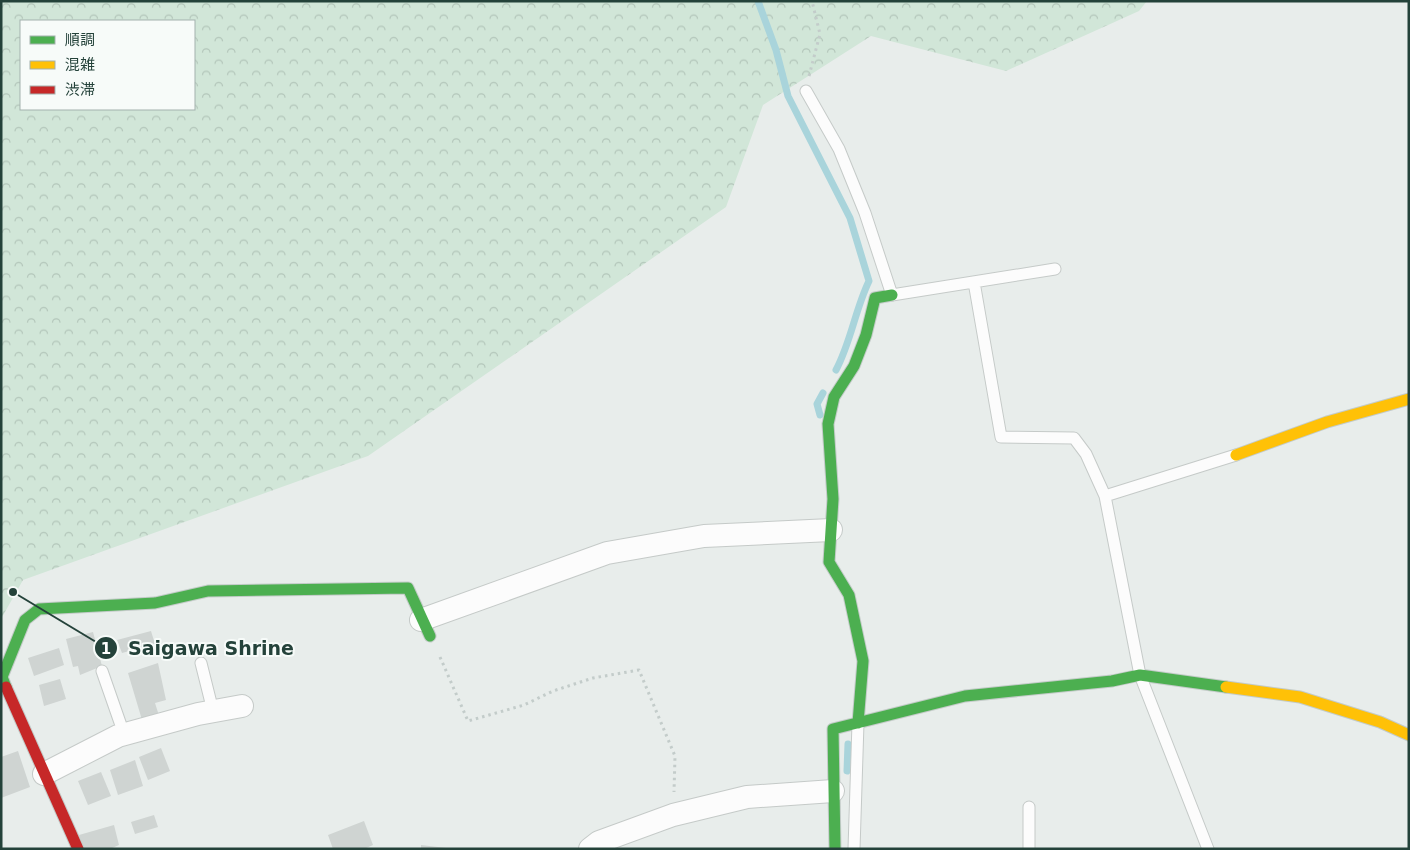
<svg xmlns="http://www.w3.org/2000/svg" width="1410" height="850" viewBox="0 0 1410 850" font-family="'DejaVu Sans','Noto Sans JP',sans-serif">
	<defs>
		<pattern id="forest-crowns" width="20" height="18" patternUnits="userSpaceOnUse" patternTransform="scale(1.25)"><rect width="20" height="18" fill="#d1e6d8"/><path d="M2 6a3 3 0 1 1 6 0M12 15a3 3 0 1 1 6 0" fill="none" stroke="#b3c6ba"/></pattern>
	</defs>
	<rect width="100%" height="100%" fill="#e8edeb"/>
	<path fill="url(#forest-crowns)" fill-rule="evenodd" d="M1,1H1147L1139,11L1006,71L871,36L763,105L726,207L368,456L23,580L1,619ZM21,21H194V109H21Z"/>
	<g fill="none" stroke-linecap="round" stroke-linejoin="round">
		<path stroke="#a9d4db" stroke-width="7" d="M758,1L776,50L788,96L850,218L869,281C855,310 851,342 836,370
			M820,415L817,404L823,393
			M847,771L848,744"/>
	</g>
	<path fill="#cfd4d2" d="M151,631L155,644L122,653L117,640Z
		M93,632L102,666L80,675L78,666L73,667L66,639Z
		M59,648L64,665L34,676L28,658Z
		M158,663L166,700L155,703L162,725L145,730L128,673Z
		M60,679L66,699L44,706L39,685Z
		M161,748L170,771L148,780L139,757Z
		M18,751L30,787L1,798V757Z
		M135,760L143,786L118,795L110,770Z
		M101,772L111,796L88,805L78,781Z
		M154,815L158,827L135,834L131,822Z
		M364,821L373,845L364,849H333L328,835Z
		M114,825L119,845L110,849H84L79,835Z
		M421,845L446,848V849H421Z"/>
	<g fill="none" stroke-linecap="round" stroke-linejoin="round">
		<defs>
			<path id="lane" d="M806,91L839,149L865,213L892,295L1055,269
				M974,282L1001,437L1074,438L1086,454L1105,496
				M201,663L213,711
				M102,671L124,734
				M854,849L858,723
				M1029,849V807
				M1208,849L1140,675L1105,496L1236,455"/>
			<path id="street" d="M421,620L607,553L704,536L831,530
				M44,774L118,736L198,714L242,706
				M590,849L599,842L673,815L747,797L833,791"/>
			<path id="fast" d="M6,687L2,677L25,620L39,609L155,603L208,591L408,588L430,636
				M858,723L863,661L849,595L829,562L833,499L828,424L834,397L854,366L866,335L875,298L892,295
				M835,849L833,729L965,696L1112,681L1140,675L1226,687"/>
			<path id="slow" d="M1236,455L1327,422L1409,399
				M1226,687L1300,697L1380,722L1409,735"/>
			<path id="jam" d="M6,687L78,849"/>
		</defs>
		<use href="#lane" stroke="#c5cac8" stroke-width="13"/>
		<use href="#street" stroke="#c5cac8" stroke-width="24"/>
		<use href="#fast" stroke="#c3cbc8" stroke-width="13"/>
		<use href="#slow" stroke="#c3cbc8" stroke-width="13"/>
		<use href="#jam" stroke="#c3cbc8" stroke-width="13"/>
		<path stroke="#c3ccca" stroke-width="3" stroke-dasharray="2.5 4" stroke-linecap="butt" d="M809,76L820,34L812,1
			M440,657L468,721L524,705L553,691L593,678L639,670L675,756L674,792"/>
		<use href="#lane" stroke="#fcfcfc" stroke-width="11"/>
		<use href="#street" stroke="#fcfcfc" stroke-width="22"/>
		<use href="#fast" stroke="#4caf50" stroke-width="11"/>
		<use href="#slow" stroke="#ffc107" stroke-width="11"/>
		<use href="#jam" stroke="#c62828" stroke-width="11"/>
	</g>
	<path fill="none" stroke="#24423a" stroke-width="2" d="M13 592L106 648"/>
	<g fill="#24423a" stroke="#f7fbf9" stroke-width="2">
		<circle cx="13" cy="592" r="5"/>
		<circle cx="106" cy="648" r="12"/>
	</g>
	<g font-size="15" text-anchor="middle" font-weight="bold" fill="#fff">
		<text x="106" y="654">1</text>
	</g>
	<g font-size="19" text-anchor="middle" font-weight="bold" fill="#24423a" stroke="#f7fbf9" stroke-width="4" stroke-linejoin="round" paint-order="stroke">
		<text x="211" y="655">Saigawa Shrine</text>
	</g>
	<rect width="1410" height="850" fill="none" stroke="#24423a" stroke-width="5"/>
	<rect x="20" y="20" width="175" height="90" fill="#f7fbf9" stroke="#a3b1ad"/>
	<rect x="30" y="36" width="25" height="8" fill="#4caf50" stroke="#a3b1ad"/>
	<text x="65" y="45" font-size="15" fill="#24423a">順調</text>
	<rect x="30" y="61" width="25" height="8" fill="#ffc107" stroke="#a3b1ad"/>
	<text x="65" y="70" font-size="15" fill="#24423a">混雑</text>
	<rect x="30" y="86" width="25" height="8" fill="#c62828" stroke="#a3b1ad"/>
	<text x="65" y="95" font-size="15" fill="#24423a">渋滞</text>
</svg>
